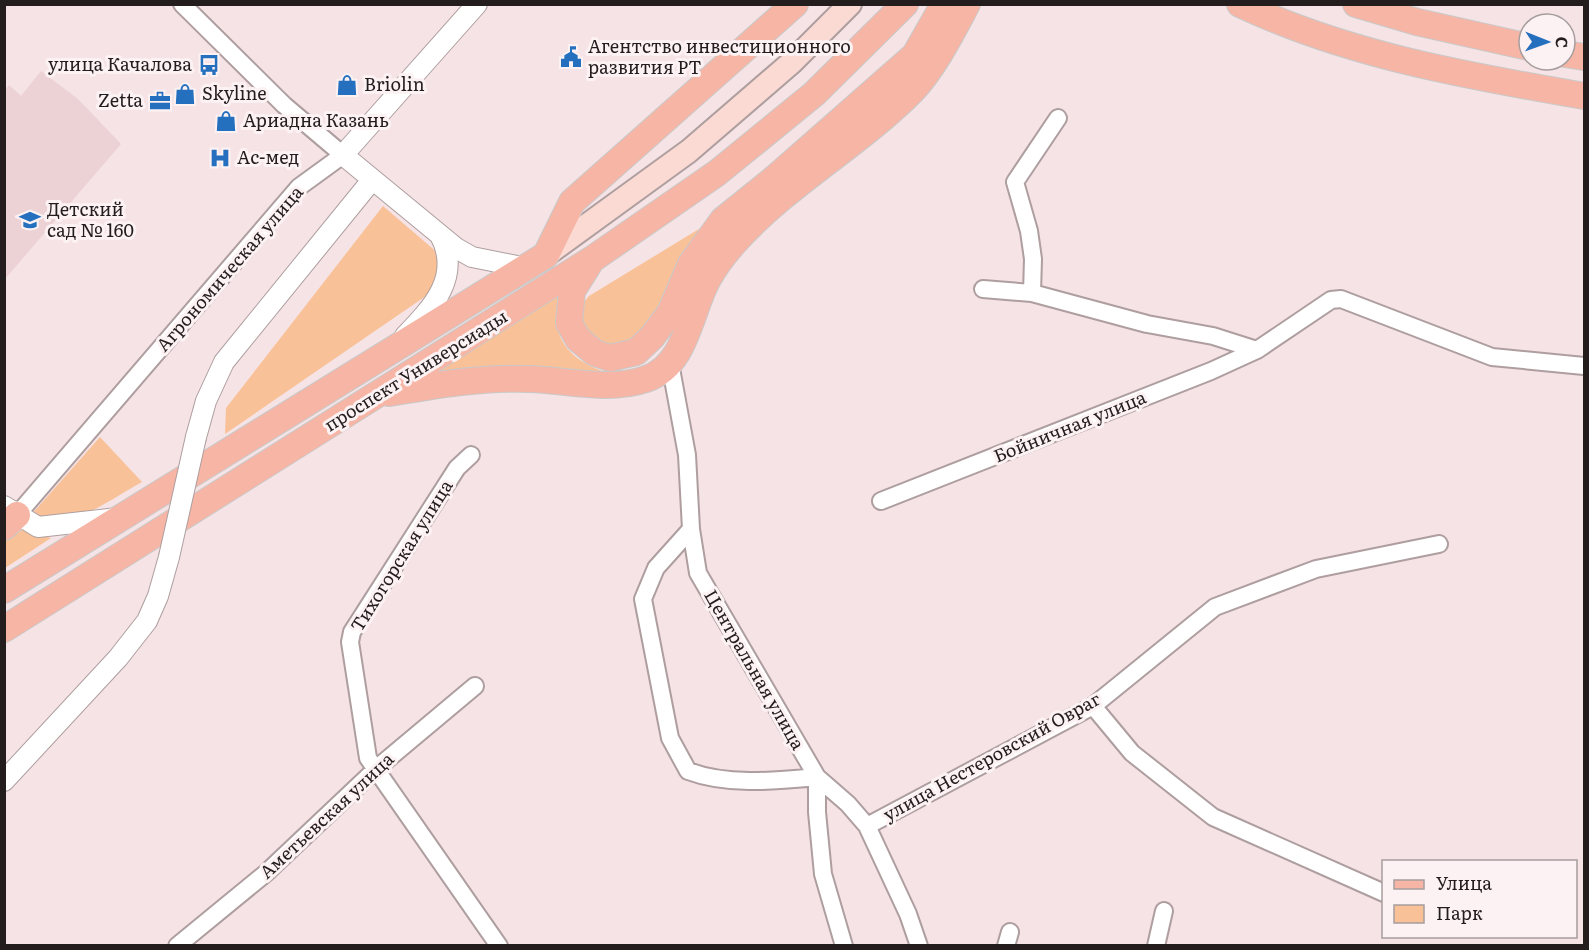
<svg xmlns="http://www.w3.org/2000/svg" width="1589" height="950" viewBox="0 0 1589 950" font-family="Literata,serif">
	<rect width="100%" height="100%" fill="#f5e3e5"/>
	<path fill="#ecd2d4" d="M41,71L78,99L121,144L5,279V90L9,85L21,96Z"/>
	<path fill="#f9c197" d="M383,206L439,254V287L225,434L226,408Z
		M717,218C703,241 653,336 633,345C615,353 600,342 585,334L579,308L589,296Z
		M563,292C543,341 576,366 620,376L484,366L426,375Z
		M100,437L142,482C110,499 67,535 31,515Z
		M14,528L51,538L5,568V539Z"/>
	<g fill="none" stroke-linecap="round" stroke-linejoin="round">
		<defs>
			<path id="minor" d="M983,289L1032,293L1147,324L1213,336L1257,350
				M1032,293L1033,259L1029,231L1015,182L1058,118
				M670,363L687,455L691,529L698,573L817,777L848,804L867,826L908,914L919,946
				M471,455L457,468L352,632L350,642L368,758L499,946
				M881,501L1211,371L1257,350L1331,300L1341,299L1492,357L1584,366
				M17,515L299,187L343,155L284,105L182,4
				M691,529L656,568L643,599L670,738L688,771C728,786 774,781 817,777V812L823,874L844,946
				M1093,706L1132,753L1213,817L1384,893
				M867,826L1093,706L1215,607L1316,569L1439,544
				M177,946L266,873L376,769L475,686
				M1006,946L1010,932
				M1156,946L1164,911"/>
			<path id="tertiary" d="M477,4L343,155L456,248L472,257L527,268
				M405,336C433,307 462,276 440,235
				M196,437L206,401L224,362L372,180
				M4,506L38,527L118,518
				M4,781L118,658L147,621L158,596L169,557"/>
			<path id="secondary" d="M546,255L689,151L791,63L850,4"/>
			<path id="primary" d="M1240,4C1348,55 1468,76 1584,96
				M1356,4L1417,22L1529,47
				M1565,54L1584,57
				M589,264L572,291L569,323L578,339L595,353L610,358L636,352L652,337L670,313L691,264L723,220L775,178L915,55L944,4
				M389,393C436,385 481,377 529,379C567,380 608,392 646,379C687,365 690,311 708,279C715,266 726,252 735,242C786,185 857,146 911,92C933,70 952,32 967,4
				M4,527L17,515
				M4,590L546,255L572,202L795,4
				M4,629L594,258L717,173L814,94L905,4"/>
		</defs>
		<use href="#minor" stroke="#ae9e9f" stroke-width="20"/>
		<use href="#tertiary" stroke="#ae9e9f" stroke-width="22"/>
		<use href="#secondary" stroke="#ae9e9f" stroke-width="26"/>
		<use href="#primary" stroke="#cac9c9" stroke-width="28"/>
		<use href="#minor" stroke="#fff" stroke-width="16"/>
		<use href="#tertiary" stroke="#fff" stroke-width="20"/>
		<use href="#secondary" stroke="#fadad2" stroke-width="22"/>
		<use href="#primary" stroke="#f6b5a5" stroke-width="26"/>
		<defs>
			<path id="tertiary-bridge" d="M169,557L196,437"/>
		</defs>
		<use href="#tertiary-bridge" stroke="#ae9e9f" stroke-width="22" stroke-linecap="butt"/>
		<use href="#tertiary-bridge" stroke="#fff" stroke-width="20"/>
	</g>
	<defs>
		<symbol id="civic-bare" viewBox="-9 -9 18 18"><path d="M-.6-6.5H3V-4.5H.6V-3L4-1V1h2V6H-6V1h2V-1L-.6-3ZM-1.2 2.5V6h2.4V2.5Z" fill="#246fbe" stroke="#fdf2f3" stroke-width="2.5" paint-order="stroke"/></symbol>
		<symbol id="bus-bare" viewBox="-9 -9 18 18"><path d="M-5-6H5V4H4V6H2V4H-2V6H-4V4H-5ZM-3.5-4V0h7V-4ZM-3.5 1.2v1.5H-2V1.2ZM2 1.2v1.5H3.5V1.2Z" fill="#246fbe" stroke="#fdf2f3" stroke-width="2.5" paint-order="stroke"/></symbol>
		<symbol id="shop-bare" viewBox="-9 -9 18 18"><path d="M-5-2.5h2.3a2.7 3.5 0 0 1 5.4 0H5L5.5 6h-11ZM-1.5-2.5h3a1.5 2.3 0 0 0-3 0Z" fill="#246fbe" stroke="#fdf2f3" stroke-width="2.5" paint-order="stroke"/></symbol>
		<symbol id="office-bare" viewBox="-9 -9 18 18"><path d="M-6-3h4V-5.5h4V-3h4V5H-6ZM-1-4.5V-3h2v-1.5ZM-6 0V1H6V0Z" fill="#246fbe" stroke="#fdf2f3" stroke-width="2.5" paint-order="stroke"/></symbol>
		<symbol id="hospital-bare" viewBox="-9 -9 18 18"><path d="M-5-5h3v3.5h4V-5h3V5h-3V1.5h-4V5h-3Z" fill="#246fbe" stroke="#fdf2f3" stroke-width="2.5" paint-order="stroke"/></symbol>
		<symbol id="school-bare" viewBox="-9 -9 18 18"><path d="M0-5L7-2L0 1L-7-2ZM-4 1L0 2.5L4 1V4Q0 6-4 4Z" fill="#246fbe" stroke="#fdf2f3" stroke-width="2.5" paint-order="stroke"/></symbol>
	</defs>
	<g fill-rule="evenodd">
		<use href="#civic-bare" x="556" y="42" width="30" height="30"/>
		<use href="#bus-bare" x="194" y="50" width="30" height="30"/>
		<use href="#shop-bare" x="332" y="70" width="30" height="30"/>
		<use href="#shop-bare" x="170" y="79" width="30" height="30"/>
		<use href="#office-bare" x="145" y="86" width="30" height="30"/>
		<use href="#shop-bare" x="211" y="106" width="30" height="30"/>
		<use href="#hospital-bare" x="205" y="143" width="30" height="30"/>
		<use href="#school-bare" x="15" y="205" width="30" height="30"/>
	</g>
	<g text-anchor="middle" stroke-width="6" stroke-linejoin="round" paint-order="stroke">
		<g font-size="18" fill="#231d1e" stroke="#fdf2f3" text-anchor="start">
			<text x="588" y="53">Агентство инвестиционного<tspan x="588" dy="21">развития РТ</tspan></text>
			<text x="192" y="71" text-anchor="end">улица Качалова</text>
			<text x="364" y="91">Briolin</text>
			<text x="202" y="100">Skyline</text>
			<text x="143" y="107" text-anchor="end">Zetta</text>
			<text x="243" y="127">Ариадна Казань</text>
			<text x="237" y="164">Ас-мед</text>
			<text x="47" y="216">Детский<tspan x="47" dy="21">сад № 160</tspan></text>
		</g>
		<g font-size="18" fill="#231d1e" stroke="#fdf2f3">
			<text transform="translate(230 269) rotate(-49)" y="6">Агрономическая улица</text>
			<text transform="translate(416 371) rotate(-32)" y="6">проспект Универсиады</text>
			<text transform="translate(1070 427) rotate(-22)" y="6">Бойничная улица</text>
			<text transform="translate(402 556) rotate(-58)" y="6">Тихогорская улица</text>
			<text transform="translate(754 670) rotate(60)" y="6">Центральная улица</text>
			<text transform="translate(992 757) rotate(-29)" y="6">улица Нестеровский Овраг</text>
			<text transform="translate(327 816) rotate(-43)" y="6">Аметьевская улица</text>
		</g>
	</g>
	<rect width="1589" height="950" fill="none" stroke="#231d1e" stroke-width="12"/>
	<rect x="1382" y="860" width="195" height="78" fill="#fdf2f3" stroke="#a69d9e" stroke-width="1.5"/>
	<rect x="1394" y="880" width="30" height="9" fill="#f6b5a5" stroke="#a69d9e" stroke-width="1.5"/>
	<text x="1436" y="890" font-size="18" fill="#231d1e">Улица</text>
	<rect x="1394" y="905" width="30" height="18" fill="#f9c197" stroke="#a69d9e" stroke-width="1.5"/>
	<text x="1436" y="920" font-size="18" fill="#231d1e">Парк</text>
	<g transform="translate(1547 42) rotate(91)"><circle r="28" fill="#fdf2f3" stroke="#a69d9e" stroke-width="1.5"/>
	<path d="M0-4.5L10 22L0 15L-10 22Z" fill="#246fbe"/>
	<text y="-9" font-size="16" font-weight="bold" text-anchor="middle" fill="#231d1e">С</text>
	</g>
</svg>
